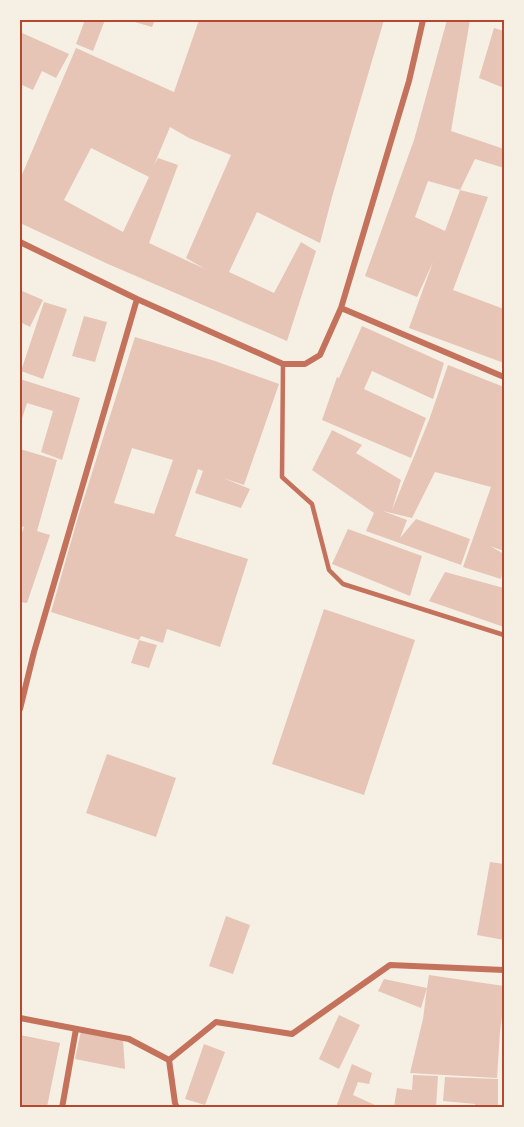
<svg xmlns="http://www.w3.org/2000/svg" width="524" height="1127" viewBox="0 0 524 1127" font-family="Arial,sans-serif">
	<rect width="100%" height="100%" fill="#f6efe4"/>
	<path fill="#e6c5b7" fill-rule="evenodd" d="M85,20H105L93,51L76,44Z
		M128,20H155L152,27Z
		M199,20H384L332,197L320,243L257,212L229,272L274,293L301,242L316,251L287,341L108,264L20,223V177H21L76,48L174,92ZM170,127L189,138L231,155L186,258L205,269L149,243L178,165L158,158L154,165ZM91,148L149,177L123,232L64,200Z
		M447,20H470L451,131L504,149V168L475,159L460,190L428,181L415,217L445,231L460,190L488,197L453,290L504,309V363L409,328L433,262L417,297L365,276L414,140Z
		M494,28L504,31V88L479,78Z
		M20,32L69,54L56,78L42,71L33,90L20,84Z
		M20,290L43,300L30,327L20,322Z
		M44,302L67,309L43,379L21,371Z
		M84,316L107,322L95,362L72,356Z
		M362,326L444,363L433,399L372,371L364,389L426,418L411,458L322,420L337,377L339,378Z
		M135,337L215,361L279,384L244,485L223,478L250,489L241,508L195,493L203,471L198,469L175,536L248,559L220,647L167,629L163,643L141,636L139,640L51,612L78,517ZM132,448L173,460L154,514L114,503Z
		M448,365L504,387V551L490,546L504,554V565L501,579L463,567L491,487L435,472L412,518L383,511L407,520L400,538L416,519L470,539L461,565L366,531L374,513L312,470L332,430L362,445L356,453L401,480L392,510L429,420Z
		M20,379L80,398L62,460L41,452L53,411L27,403L20,425Z
		M20,449L57,460L37,531L50,535L27,603L20,602V538L24,527L20,526Z
		M348,529L422,556L410,596L332,564Z
		M445,572L504,588V627L429,601Z
		M324,609L415,640L364,795L272,764Z
		M139,640L157,645L149,668L131,663Z
		M107,754L176,778L156,837L86,813Z
		M490,862L504,864V940L477,935Z
		M226,916L250,925L233,974L209,966Z
		M429,975L504,986V1000L500,1032L497,1078L410,1073L423,1019L427,988L421,1008L378,991L384,979L427,988Z
		M339,1015L360,1025L339,1069L319,1059Z
		M81,1031L123,1040L125,1069L75,1059Z
		M20,1035L60,1043L47,1107H20Z
		M204,1044L225,1052L205,1105L185,1099Z
		M352,1064L372,1073L369,1084L358,1082L353,1095L375,1105L373,1107H336Z
		M413,1075L438,1076L436,1107H394L397,1088L412,1090Z
		M445,1077L498,1079V1107H476L475,1104L443,1101Z"/>
	<g fill="none" stroke-linecap="round" stroke-linejoin="round">
		<path stroke="#c5725c" stroke-width="4.5" d="M283,364L282,477L312,504L329,570L343,584L504,635"/>
		<path stroke="#c5725c" stroke-width="6" d="M423,20L409,81L341,308L504,377
			M20,242L137,299L283,364H305L320,355L341,308
			M20,709L34,652L137,299
			M20,1018L129,1039L169,1060L175,1103L177,1108
			M169,1060L216,1022L292,1034L390,965L504,970
			M62,1108L76,1029"/>
	</g>
	<rect width="524" height="1127" fill="none" stroke="#f6efe4" stroke-width="42"/>
	<rect x="21" y="21" width="482" height="1085" fill="none" stroke="#b5482f" stroke-width="2"/>
</svg>
